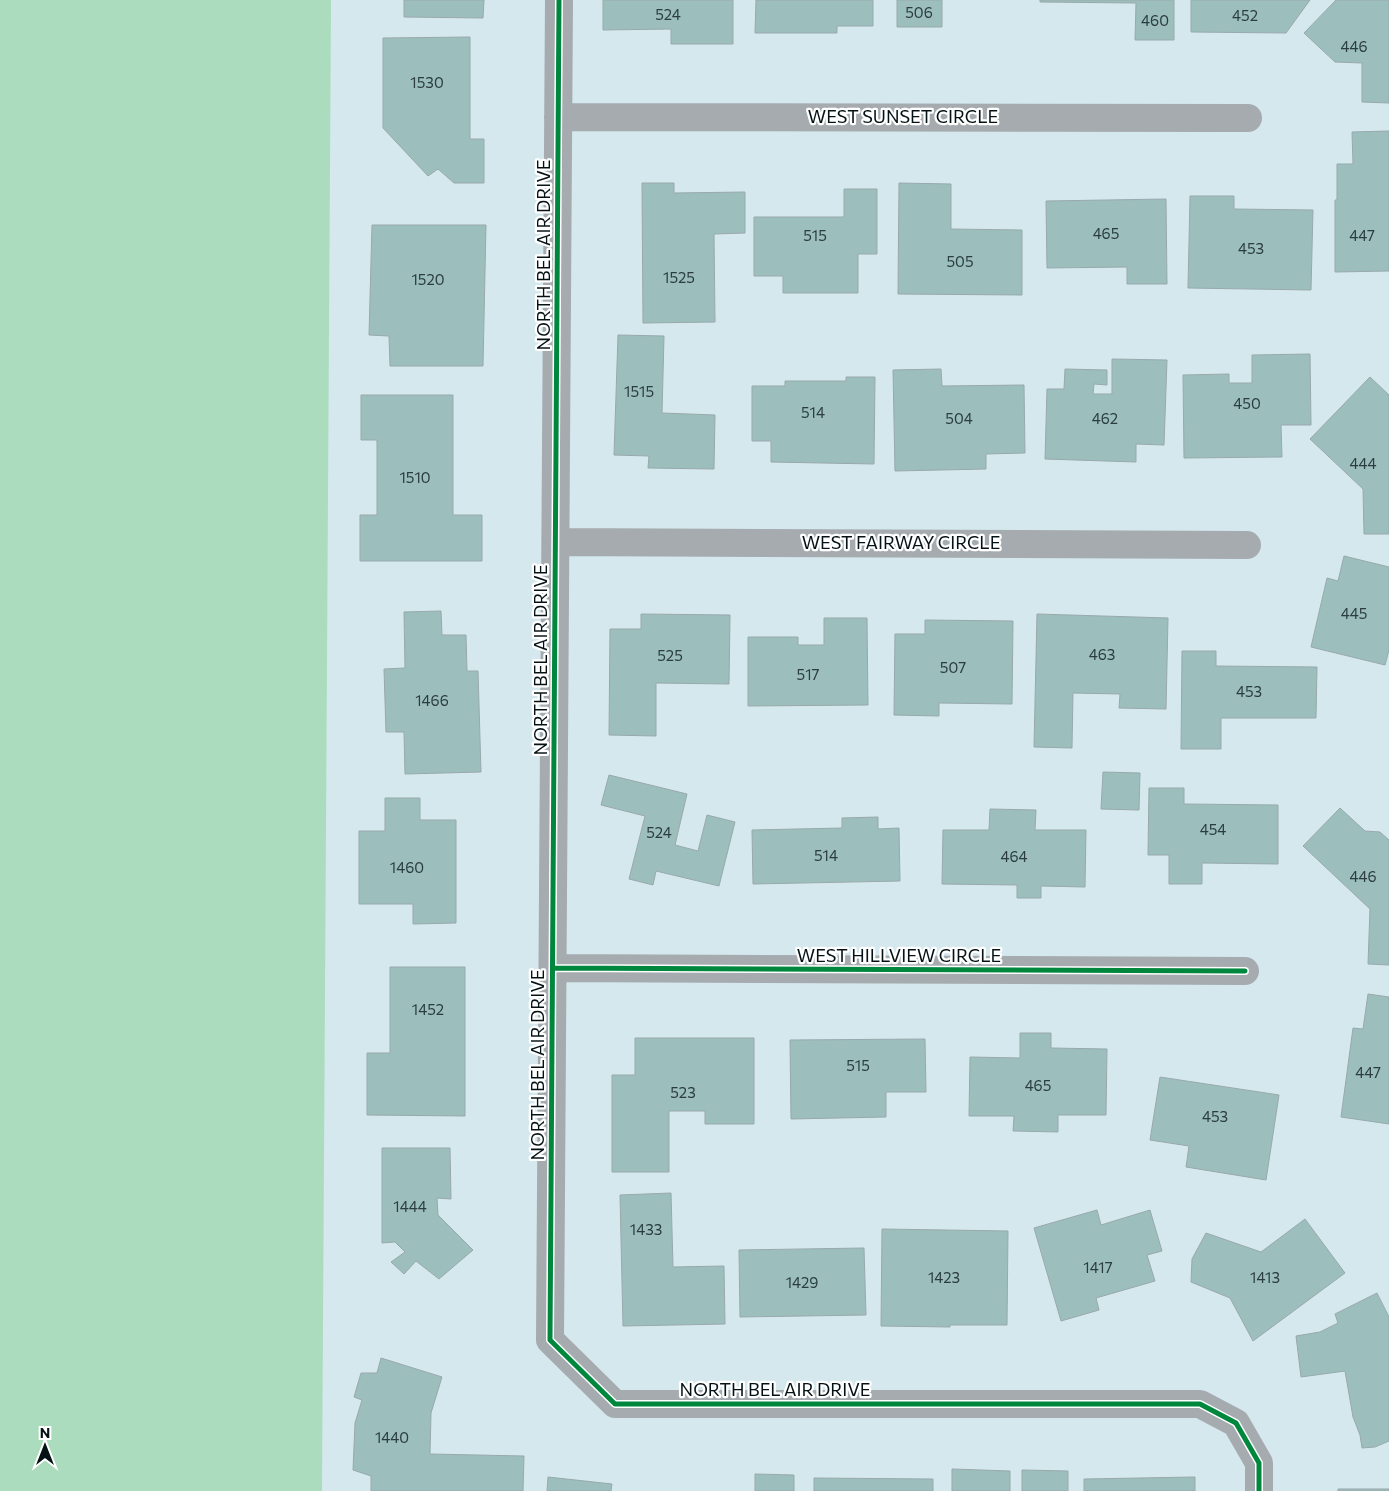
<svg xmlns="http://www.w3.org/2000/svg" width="1389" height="1491" viewBox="0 0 1389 1491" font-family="Commissioner,sans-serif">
	<rect width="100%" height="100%" fill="#d4e8ee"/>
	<path fill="#acdcbe" d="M0,0H331L322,1491H0Z"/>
	<path fill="#9cbebd" stroke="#99a9ab" d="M404,0H484L483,18L404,17Z
		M603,0H733V44H671V29L603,30Z
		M756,0H873V26H837V33H755Z
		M897,0H942V27H897Z
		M1040,0H1174V40H1135L1136,3L1040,2Z
		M1191,0H1310L1286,33L1191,32Z
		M1336,0H1389V103L1362,102V63L1335,62L1304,33Z
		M470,37V139H484V183H454L438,169L428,176L383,128V38Z
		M1389,131V271L1335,272V200H1337V164H1353L1352,132Z
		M642,183H674V193L745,192V233L714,234L715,322L643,323Z
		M899,183L951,184V229L1022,230V295L898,294Z
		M844,189H877V254H858V293H783V276H754V217H844Z
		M1190,196H1234V209L1313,210L1311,290L1188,288Z
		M1166,199L1167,284H1127V267L1047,268L1046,201Z
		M372,225H486L483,366H390L389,336L369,335Z
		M618,335L664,336L662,413L715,415L714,469L648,468L649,456L614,455Z
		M1310,354L1311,425H1281L1282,457L1184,458L1183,375L1229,374V383H1252V355Z
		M1112,359L1167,360L1164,445L1136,444V462L1045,459L1047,389H1064L1065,369L1107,370V385L1094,384L1093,394H1112Z
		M941,369L942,386L1024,385L1025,453L986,454V469L895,471L893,370Z
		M846,377H875L874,464L771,462V441H752V386H785V381H846Z
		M1370,377L1389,395V423L1388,425L1389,427V534H1364L1363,489L1310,439Z
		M361,395H453V515H482V561H360V515H377V440H361Z
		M1344,556L1389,567V650L1385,665L1311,647L1327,578L1338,581Z
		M441,611L442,635H466L467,671H478L481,772L405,774L404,732H386L384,669L405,668L404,612Z
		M641,614L730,615L729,684L656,683V736L609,735L610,629H641Z
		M1037,614L1168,618L1166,709L1119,708L1120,694L1073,693L1072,748L1034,747Z
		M824,618H867L868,705L748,706V637H798V645H824Z
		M925,620L1013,621L1012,704L939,703V716L894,715L895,634H925Z
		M1182,651H1216V666L1317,667L1316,718H1221V749H1181Z
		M1103,772L1140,773L1139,810L1101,809Z
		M609,775L687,794L675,845L698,851L707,815L735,822L719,886L656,871L653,885L629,879L645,816L601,805Z
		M1149,788H1184V804L1278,805V864L1202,863V884H1169V855H1148Z
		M385,798H420V820H456V923L413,924V904H359V831H385Z
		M1340,808L1365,831L1380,832L1389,840V965L1368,964L1370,909L1303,846Z
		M990,809L1036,810L1035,830H1086L1085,887L1041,886V898H1017V885L942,884L943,830H989Z
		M878,817V829L899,828L900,881L753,884L752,830L842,828V818Z
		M390,967H465V1116L367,1115V1053H390Z
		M1368,994L1389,997V1124L1341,1117L1353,1028L1363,1029Z
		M1020,1033H1051V1048L1107,1049L1106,1115H1058V1132L1013,1131L1014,1116H969L970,1057L1020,1058Z
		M635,1038H754V1124H705V1111H669V1172H612V1075H635Z
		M925,1039L926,1092H886V1117L791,1119L790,1040Z
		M1160,1077L1279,1095L1266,1180L1186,1167L1189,1146L1150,1140Z
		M382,1148H450L451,1199L437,1198L438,1215L473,1250L439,1279L416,1261L404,1274L391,1262L405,1252L395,1242L382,1243Z
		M671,1193L673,1267L724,1266L725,1324L623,1326L620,1195Z
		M1097,1210L1101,1225L1150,1210L1162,1251L1147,1255L1155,1281L1096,1298L1099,1310L1061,1321L1034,1228Z
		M1305,1219L1345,1273L1253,1341L1230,1298L1191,1282L1192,1259L1206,1233L1261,1252Z
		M882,1229L1008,1231L1007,1325H950V1327L881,1326Z
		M864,1248L866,1315L740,1317L739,1250Z
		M1377,1293L1389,1317V1441L1375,1447L1362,1448L1360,1435L1353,1417L1345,1371L1301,1377L1296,1336L1320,1332L1338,1323L1335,1314Z
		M381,1358L442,1377L431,1413L430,1454L524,1456L523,1491H371V1476L353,1470L355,1423L362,1400L354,1397L361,1373H377Z
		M952,1469L1010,1471V1491H952Z
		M1022,1470L1068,1471V1491H1022Z
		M755,1474L794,1475V1491H755Z
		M548,1477L612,1484L611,1491H547Z
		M1195,1477V1491H1084V1479Z
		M814,1478L933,1479V1491H814Z
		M1338,1489H1389V1491H1338Z"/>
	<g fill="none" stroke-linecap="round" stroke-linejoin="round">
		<path stroke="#a5abaf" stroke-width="28" d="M559,0L550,1340L615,1404H1200L1236,1423L1259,1463V1491
			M558,117L1248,118
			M556,542L1247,545
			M553,968L1245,971"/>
		<defs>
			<path id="cycleway" d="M559,0L550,1340L615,1404H1200L1236,1423L1259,1463V1491
				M553,968L1245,971"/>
		</defs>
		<use href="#cycleway" stroke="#fff" stroke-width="8"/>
		<use href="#cycleway" stroke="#00873e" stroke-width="5"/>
	</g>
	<g text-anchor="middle" stroke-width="4.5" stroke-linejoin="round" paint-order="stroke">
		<g font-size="15" fill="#2b3d3f">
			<text x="919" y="18">506</text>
			<text x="668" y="20">524</text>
			<text x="1245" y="21">452</text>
			<text x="1155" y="26">460</text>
			<text x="1354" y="52">446</text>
			<text x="427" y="88">1530</text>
			<text x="1106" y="239">465</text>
			<text x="815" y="241">515</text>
			<text x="1362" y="241">447</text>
			<text x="1251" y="254">453</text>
			<text x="960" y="267">505</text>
			<text x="679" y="283">1525</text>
			<text x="428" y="285">1520</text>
			<text x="639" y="397">1515</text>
			<text x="1247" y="409">450</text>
			<text x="813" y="418">514</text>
			<text x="959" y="424">504</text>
			<text x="1105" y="424">462</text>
			<text x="1363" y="469">444</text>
			<text x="415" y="483">1510</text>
			<text x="1354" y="619">445</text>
			<text x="1102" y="660">463</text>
			<text x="670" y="661">525</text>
			<text x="953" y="673">507</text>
			<text x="808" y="680">517</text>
			<text x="1249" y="697">453</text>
			<text x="432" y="706">1466</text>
			<text x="1213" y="835">454</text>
			<text x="659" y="838">524</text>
			<text x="826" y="861">514</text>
			<text x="1014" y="862">464</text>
			<text x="407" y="873">1460</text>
			<text x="1363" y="882">446</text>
			<text x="428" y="1015">1452</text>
			<text x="858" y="1071">515</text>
			<text x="1368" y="1078">447</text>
			<text x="1038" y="1091">465</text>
			<text x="683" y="1098">523</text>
			<text x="1215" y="1122">453</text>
			<text x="410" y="1212">1444</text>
			<text x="646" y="1235">1433</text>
			<text x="1098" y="1273">1417</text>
			<text x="944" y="1283">1423</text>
			<text x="1265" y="1283">1413</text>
			<text x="802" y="1288">1429</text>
			<text x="392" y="1443">1440</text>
		</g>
		<g font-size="18" fill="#051215" stroke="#fff">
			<text x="903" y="123">WEST SUNSET CIRCLE</text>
			<text transform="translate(544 255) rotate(-90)" y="6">NORTH BEL AIR DRIVE</text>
			<text x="901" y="549">WEST FAIRWAY CIRCLE</text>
			<text transform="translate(541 660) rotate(-90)" y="6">NORTH BEL AIR DRIVE</text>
			<text x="899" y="962">WEST HILLVIEW CIRCLE</text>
			<text transform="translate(538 1065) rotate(-90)" y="6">NORTH BEL AIR DRIVE</text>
			<text x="775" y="1396">NORTH BEL AIR DRIVE</text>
		</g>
	</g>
	<g transform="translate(45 1446)" stroke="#ffffff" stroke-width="4" paint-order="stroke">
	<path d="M0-4L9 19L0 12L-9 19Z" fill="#051215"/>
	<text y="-8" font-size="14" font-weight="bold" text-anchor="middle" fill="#051215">N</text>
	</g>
</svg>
